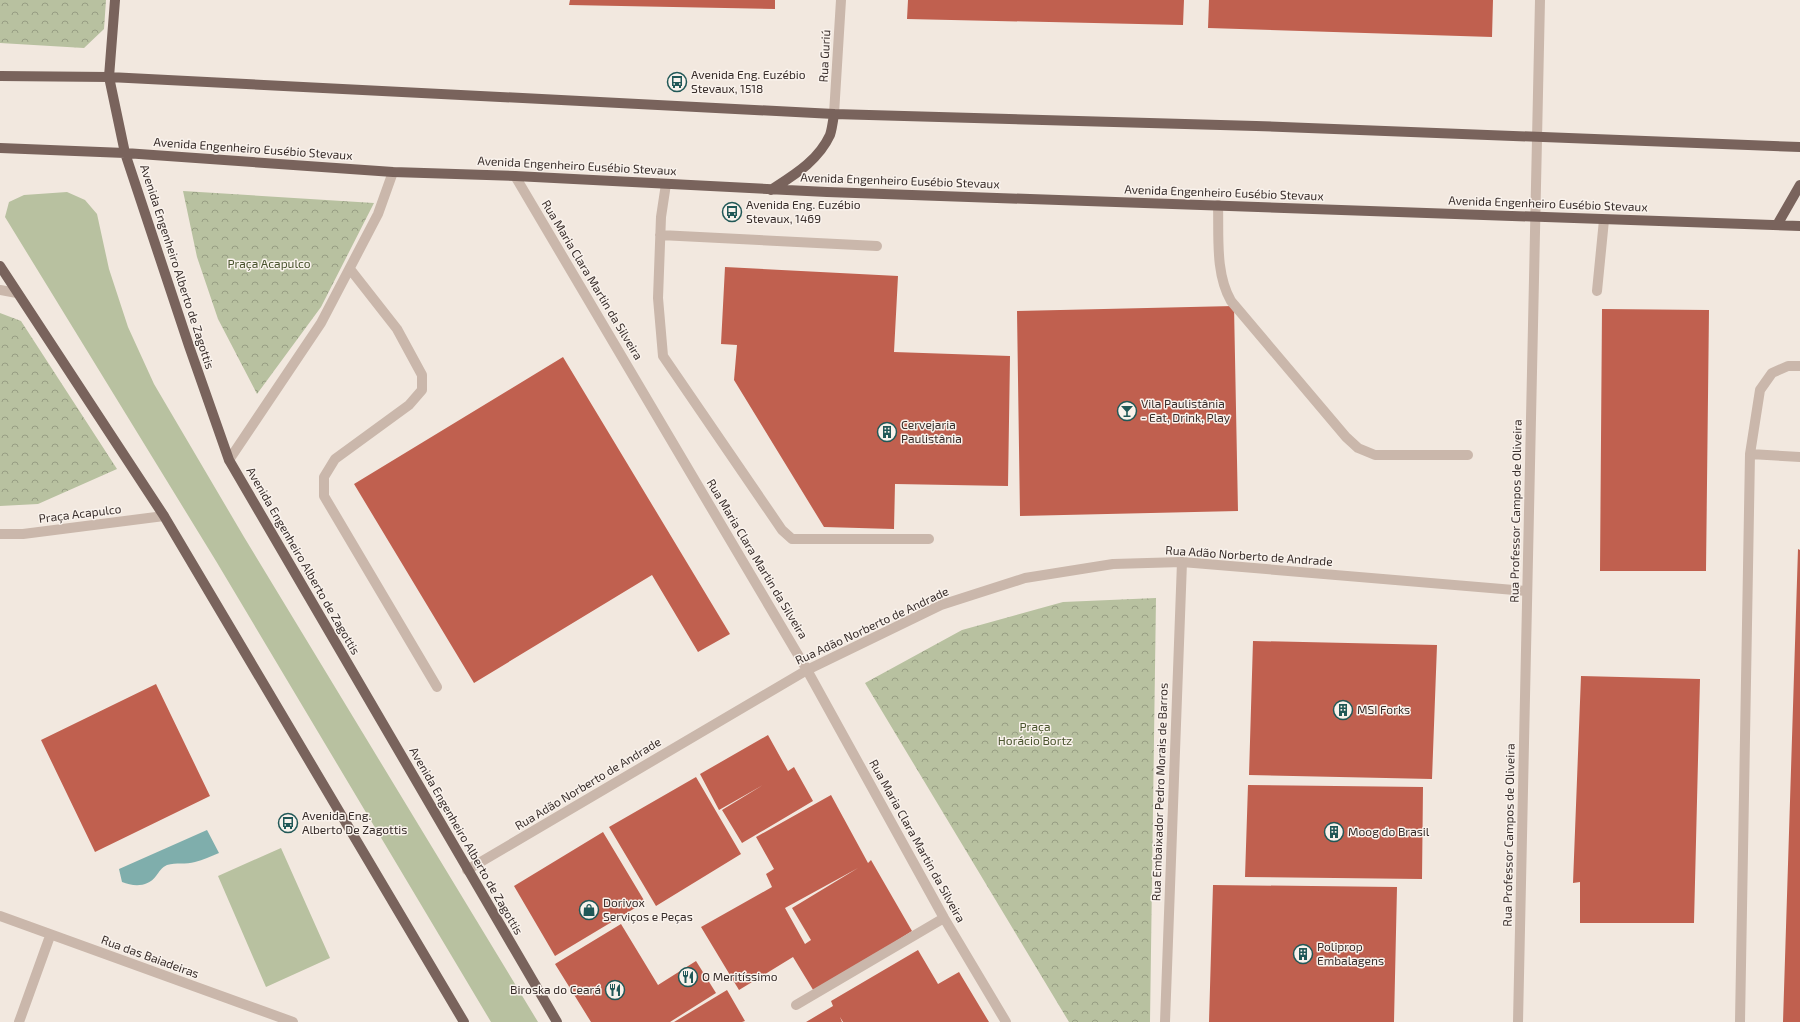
<svg xmlns="http://www.w3.org/2000/svg" width="1800" height="1022" viewBox="0 0 1800 1022" font-family="'Exo 2',sans-serif">
	<defs>
		<pattern id="park-crowns" width="20" height="18" patternUnits="userSpaceOnUse"><rect width="20" height="18" fill="#b8c1a0"/><path d="M2 6a3 3 0 1 1 6 0M12 15a3 3 0 1 1 6 0" fill="none" stroke="#979d83"/></pattern>
	</defs>
	<rect width="100%" height="100%" fill="#f2e8df"/>
	<path fill="#b8c1a0" d="M67,192L85,200L97,214L109,269L128,327L154,384L244,537L538,1022H491L216,561L5,217L9,202L24,195Z
		M281,848L330,958L266,987L218,876Z"/>
	<path fill="url(#park-crowns)" d="M0,0H106L104,29L84,48L0,43Z
		M183,191L374,203L321,307L257,394L218,319L197,257Z
		M0,313L21,321L117,469L38,504L0,506Z
		M1156,598L1150,1022H1069L865,683L962,630L1063,602Z"/>
	<path fill="#7faeac" d="M207,830L219,853C211,856 203,860 195,862C186,865 176,862 167,865C162,867 159,872 156,876C148,887 134,887 122,882L119,869Z"/>
	<path fill="#c0604f" fill-rule="evenodd" d="M570,0H775V9L569,5Z
		M908,0H1184L1183,25L907,19Z
		M1209,0H1493L1492,37L1208,28Z
		M725,267L898,276L894,352L1010,356L1008,486L895,484L894,529L824,527L734,380L737,345L721,344Z
		M1234,306L1238,511L1020,516L1017,311Z
		M1602,309L1709,310L1706,571H1600Z
		M563,357L730,634L698,652L652,575L474,683L354,484Z
		M1798,549L1800,550V1022H1783Z
		M1253,641L1437,645L1432,779L1249,775Z
		M1581,676L1700,679L1694,923H1580V882L1573,883Z
		M156,684L210,796L95,852L41,740Z
		M768,735L788,771L794,767L813,801L742,843L722,810L763,785L719,810L700,774Z
		M696,777L741,854L656,906L609,827Z
		M1248,785L1423,787L1422,879L1245,877Z
		M831,795L868,863L871,860L912,931L815,993L793,957L739,990L701,927L772,887L766,874L774,869L756,837ZM858,868L792,908L811,940L805,944L785,908Z
		M603,832L645,902L555,956L514,886Z
		M1213,885L1397,887L1394,1022H1209Z
		M621,924L658,985L696,961L716,993L670,1022H591L555,964Z
		M918,950L938,984L959,972L989,1022H843L840,1017L842,1022H806L833,1006L831,1001Z
		M727,990L745,1021L742,1022H674Z"/>
	<g fill="none" stroke-linecap="round" stroke-linejoin="round">
		<path stroke="#cab7ab" stroke-width="10" d="M834,114L841,0
			M515,176L807,670L944,918L1006,1022
			M666,184L661,217L658,298L663,356L782,530L792,539H929
			M1218,205C1219,236 1215,273 1231,301L1346,437L1358,448L1375,455H1468
			M660,235L877,246
			M350,269L397,329L422,375V390L409,405L335,459L324,477V496L437,687
			M0,290L17,293
			M1597,291L1604,220
			M1750,454L1800,457
			M229,460L321,323L378,214L393,172
			M0,534H23L164,516
			M467,870L807,670L941,605L1025,578L1113,564L1182,562L1527,591
			M0,916L293,1022
			M796,1005L944,918
			M19,1022L50,936
			M1165,1022L1182,562
			M1518,1022L1540,0
			M1740,1022L1750,454L1760,390L1772,373L1788,366H1800"/>
		<path stroke="#79635c" stroke-width="10" d="M115,0L109,77L125,153L189,346L229,460L557,1022
			M0,76L109,77L834,114L1256,126L1800,147
			M0,148L125,153L393,172L515,176L827,192L1800,226
			M771,190C794,175 818,161 830,135C832,129 833,121 834,114
			M1777,225L1800,185
			M0,266L164,516L464,1022"/>
	</g>
	<defs>
		<symbol id="bus-ring" viewBox="-11 -11 22 22"><circle r="9.5" fill="#f9f2ec" stroke="#215857" stroke-width="1.5"/><path d="M-5-6H5V4H4V6H2V4H-2V6H-4V4H-5ZM-3.5-4V0h7V-4ZM-3.5 1.2v1.5H-2V1.2ZM2 1.2v1.5H3.5V1.2Z" fill="#215857"/></symbol>
		<symbol id="bar-ring" viewBox="-11 -11 22 22"><circle r="9.5" fill="#f9f2ec" stroke="#215857" stroke-width="1.5"/><path d="M-6-5H6L.8 .8V4.5H3.5V6h-7V4.5H-.8V.8Z" fill="#215857"/></symbol>
		<symbol id="building-ring" viewBox="-11 -11 22 22"><circle r="9.5" fill="#f9f2ec" stroke="#215857" stroke-width="1.5"/><path d="M-4-6H4V6H1V3H-1V6H-4ZM-2.5-4.3h1.7v1.8h-1.7ZM.8-4.3h1.7v1.8H.8ZM-2.5-1h1.7V.8h-1.7ZM.8-1h1.7V.8H.8Z" fill="#215857"/></symbol>
		<symbol id="shop-ring" viewBox="-11 -11 22 22"><circle r="9.5" fill="#f9f2ec" stroke="#215857" stroke-width="1.5"/><path d="M-5-2.5h2.3a2.7 3.5 0 0 1 5.4 0H5L5.5 6h-11ZM-1.5-2.5h3a1.5 2.3 0 0 0-3 0Z" fill="#215857"/></symbol>
		<symbol id="restaurant-ring" viewBox="-11 -11 22 22"><circle r="9.5" fill="#f9f2ec" stroke="#215857" stroke-width="1.5"/><path d="M-5-6h1v4h1v-4h1v4h1v-4h1v5L-1.5 .5V6h-2V.5L-5-1ZM5-6V6H3V1.5H1.5Q1.5-4 5-6Z" fill="#215857"/></symbol>
	</defs>
	<g fill-rule="evenodd">
		<use href="#bus-ring" x="666" y="71" width="22" height="22"/>
		<use href="#bus-ring" x="721" y="201" width="22" height="22"/>
		<use href="#bar-ring" x="1116" y="400" width="22" height="22"/>
		<use href="#building-ring" x="876" y="421" width="22" height="22"/>
		<use href="#building-ring" x="1332" y="699" width="22" height="22"/>
		<use href="#bus-ring" x="277" y="812" width="22" height="22"/>
		<use href="#building-ring" x="1323" y="821" width="22" height="22"/>
		<use href="#shop-ring" x="578" y="899" width="22" height="22"/>
		<use href="#building-ring" x="1292" y="943" width="22" height="22"/>
		<use href="#restaurant-ring" x="677" y="966" width="22" height="22"/>
		<use href="#restaurant-ring" x="604" y="979" width="22" height="22"/>
	</g>
	<g text-anchor="middle" stroke-width="3" stroke-linejoin="round" paint-order="stroke">
		<g font-size="12" fill="#382d2a" stroke="#f9f2ec">
			<text transform="translate(825 56) rotate(-87)" y="4">Rua Guriú</text>
			<text transform="translate(253 149) rotate(4)" y="4">Avenida Engenheiro Eusébio Stevaux</text>
			<text transform="translate(577 166) rotate(3)" y="4">Avenida Engenheiro Eusébio Stevaux</text>
			<text transform="translate(900 181) rotate(2)" y="4">Avenida Engenheiro Eusébio Stevaux</text>
			<text transform="translate(1224 193) rotate(2)" y="4">Avenida Engenheiro Eusébio Stevaux</text>
			<text transform="translate(1548 204) rotate(2)" y="4">Avenida Engenheiro Eusébio Stevaux</text>
			<text transform="translate(177 267) rotate(72)" y="4">Avenida Engenheiro Alberto de Zagottis</text>
			<text transform="translate(592 280) rotate(59)" y="4">Rua Maria Clara Martin da Silveira</text>
			<text transform="translate(1516 511) rotate(-89)" y="4">Rua Professor Campos de Oliveira</text>
			<text transform="translate(80 514) rotate(-7)" y="4">Praça Acapulco</text>
			<text transform="translate(1249 556) rotate(4)" y="4">Rua Adão Norberto de Andrade</text>
			<text transform="translate(757 559) rotate(59)" y="4">Rua Maria Clara Martin da Silveira</text>
			<text transform="translate(303 561) rotate(60)" y="4">Avenida Engenheiro Alberto de Zagottis</text>
			<text transform="translate(872 626) rotate(-25)" y="4">Rua Adão Norberto de Andrade</text>
			<text transform="translate(588 784) rotate(-31)" y="4">Rua Adão Norberto de Andrade</text>
			<text transform="translate(1160 792) rotate(-88)" y="4">Rua Embaixador Pedro Morais de Barros</text>
			<text transform="translate(1509 835) rotate(-89)" y="4">Rua Professor Campos de Oliveira</text>
			<text transform="translate(466 841) rotate(60)" y="4">Avenida Engenheiro Alberto de Zagottis</text>
			<text transform="translate(917 841) rotate(61)" y="4">Rua Maria Clara Martin da Silveira</text>
			<text transform="translate(150 957) rotate(20)" y="4">Rua das Baiadeiras</text>
		</g>
		<g font-size="12" fill="#382d2a" stroke="#f9f2ec" text-anchor="start">
			<text x="691" y="79">Avenida Eng. Euzébio<tspan x="691" dy="14">Stevaux, 1518</tspan></text>
			<text x="746" y="209">Avenida Eng. Euzébio<tspan x="746" dy="14">Stevaux, 1469</tspan></text>
			<text x="1141" y="408">Vila Paulistânia<tspan x="1141" dy="14">- Eat, Drink, Play</tspan></text>
			<text x="901" y="429">Cervejaria<tspan x="901" dy="14">Paulistânia</tspan></text>
			<text x="1357" y="714">MSI Forks</text>
			<text x="302" y="820">Avenida Eng.<tspan x="302" dy="14">Alberto De Zagottis</tspan></text>
			<text x="1348" y="836">Moog do Brasil</text>
			<text x="603" y="907">Dorivox<tspan x="603" dy="14">Serviços e Peças</tspan></text>
			<text x="1317" y="951">Poliprop<tspan x="1317" dy="14">Embalagens</tspan></text>
			<text x="702" y="981">O Meritíssimo</text>
			<text x="601" y="994" text-anchor="end">Biroska do Ceará</text>
		</g>
		<g font-size="12" fill="#4b552f" stroke="#f9f2ec">
			<text x="269" y="268">Praça Acapulco</text>
			<text x="1035" y="731">Praça<tspan x="1035" dy="14">Horácio Bortz</tspan></text>
		</g>
	</g>
</svg>
